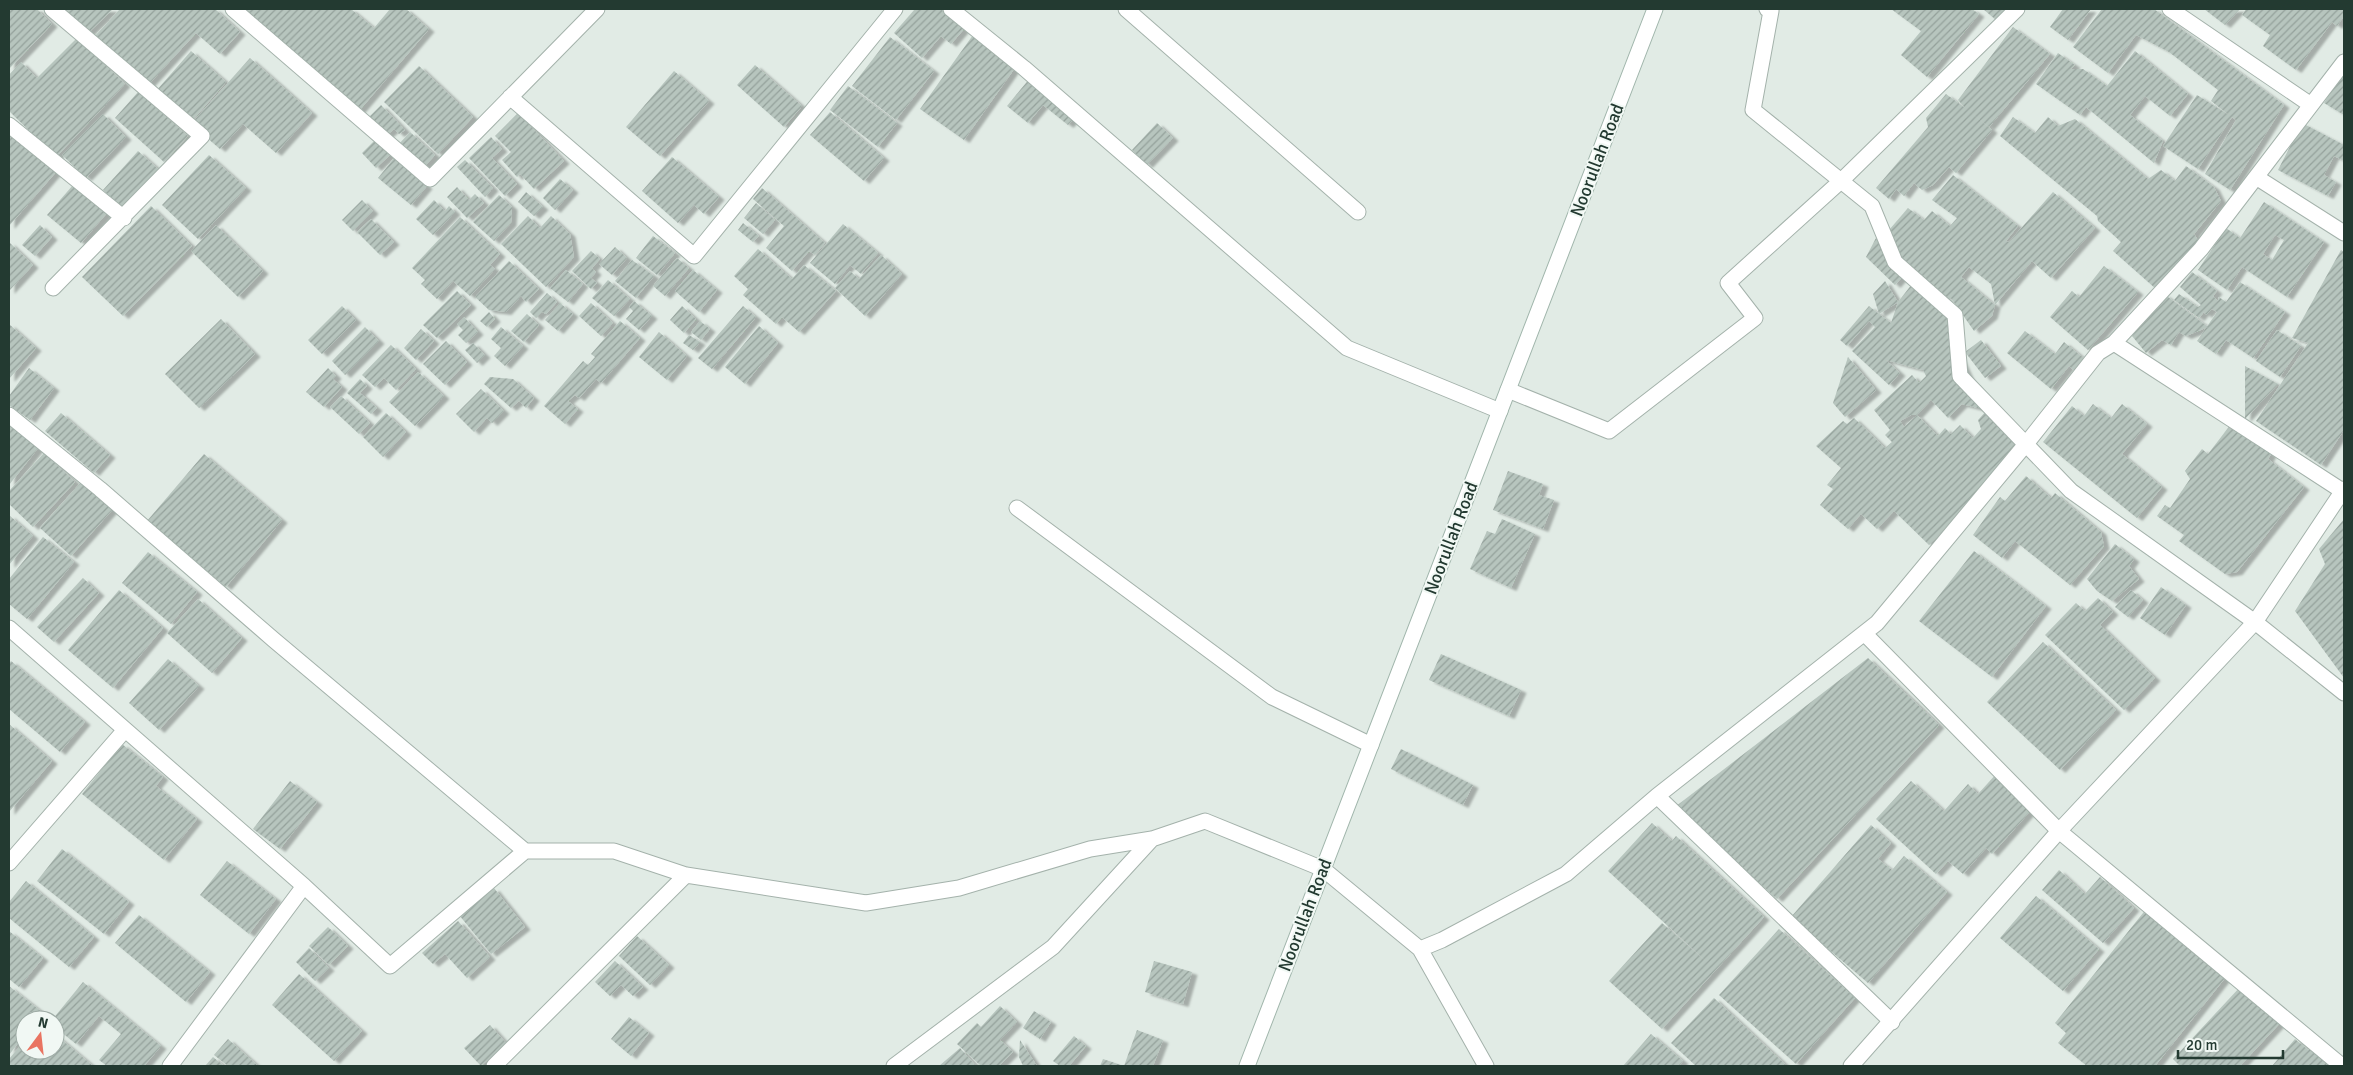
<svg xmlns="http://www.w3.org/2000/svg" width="2353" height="1075" viewBox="0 0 2353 1075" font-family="Signika,sans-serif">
	<defs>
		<pattern id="building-hatch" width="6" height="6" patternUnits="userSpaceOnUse" patternTransform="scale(1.25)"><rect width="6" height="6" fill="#b7c5be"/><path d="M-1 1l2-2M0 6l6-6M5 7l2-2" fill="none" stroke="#94a19b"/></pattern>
		<filter id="shadow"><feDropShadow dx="5.5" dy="3" stdDeviation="1" flood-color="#0004"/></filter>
	</defs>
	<rect width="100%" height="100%" fill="#e1ebe5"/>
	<path fill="url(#building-hatch)" fill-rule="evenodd" filter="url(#shadow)" d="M9,9H37L52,24L9,69Z
		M58,9H113L85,36Z
		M120,9H215L240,32L220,54L196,33L148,85L94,37Z
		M238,9H351L374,28L390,9H406L429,29L358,112Z
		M915,9H941L964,29L951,44L941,36L922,58L894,33Z
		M1891,9H1972L1979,14L1927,77L1901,55L1921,31Z
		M1983,9H2006L1996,20Z
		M2063,9H2091L2068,40L2050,27Z
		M2102,9H2154L2284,105L2230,190L2205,174L2236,120L2232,117L2198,169L2163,146L2197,95L2229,115L2211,101L2218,90L2169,52L2136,35L2108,73L2073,47Z
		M2204,9H2240L2225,25Z
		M2246,9H2343L2344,16L2337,26L2332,22L2296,70L2263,46L2270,35L2242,15Z
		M2013,27L2050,54L1989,127L1969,111L1992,130L1956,173L1949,167L1933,185L1922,190L1914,183L1904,196L1896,189L1889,199L1876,188L1928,127L1926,118L1946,94L1965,108L1958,100Z
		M973,35L1017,65L964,140L920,109Z
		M890,37L934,71L896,120L852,86Z
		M77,38L125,84L56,157L9,111V75L21,62L37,78Z
		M191,51L226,82L191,122L156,91Z
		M2135,51L2188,94L2170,116L2145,96L2130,115L2163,141L2154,163L2086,107L2080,115L2036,84L2058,53L2075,65L2071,69H2083L2107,86Z
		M250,58L312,113L276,153L243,124L220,149L191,124Z
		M755,65L802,106L784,127L737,85Z
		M419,66L473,117L438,154L384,102Z
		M674,71L709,101L660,156L626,127Z
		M2341,74L2344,76V115L2324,103Z
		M1030,78L1076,116L1068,125L1043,105L1028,123L1007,106Z
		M848,86L897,123L878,147L830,110Z
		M138,92L188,136L164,162L115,118Z
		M381,105L405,130L399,134L394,129L386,136L368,118Z
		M830,112L884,158L864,181L810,135Z
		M518,113L564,161L534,189L520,174L517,177L502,160L511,152L495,136Z
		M103,114L126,137L86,178L62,155Z
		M2013,117L2035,133L2048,117L2058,126L2075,119L2148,179L2161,170L2175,181L2186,166L2214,187L2221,201L2194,234L2199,242L2156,289L2113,251L2121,242L2098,221L2097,216L2000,136Z
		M1157,123L1173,138L1147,165L1132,150Z
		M2302,123L2344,145V161L2334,156L2324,175L2336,182L2328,196L2278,170Z
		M9,131L56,172L9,226Z
		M410,132L435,155L424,167L399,144Z
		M491,137L502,149L492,158L517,184L505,196L469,158Z
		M377,138L392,153L376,168L362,153Z
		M138,151L158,169L123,208L103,190Z
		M209,155L246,188L198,239L162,205Z
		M672,157L719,197L704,214L694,205L678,223L642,191Z
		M394,158L427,186L411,205L378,178Z
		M465,160L493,188L485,197L457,167Z
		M1953,175L2018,226L2006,241L2009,242L2053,192L2095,228L2051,278L2032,261L1995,305L1991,284L1969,267L1961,277L1995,305L1992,316L1974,331L1951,298L1949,300L1901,260L1889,230L1908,208L1924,220L1932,211L1950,226L1957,218L1932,200Z
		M560,179L573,190L555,210L543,198Z
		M73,185L107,213L81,243L47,215Z
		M457,187L469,200L475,194L484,203L467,218L447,197Z
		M762,188L825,243L815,255L809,251L792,271L766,248L784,226L753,199Z
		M526,192L543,207L534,216L518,202Z
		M499,195L512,207L511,223L494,241L473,222Z
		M362,200L373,211L353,231L342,220Z
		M434,200L445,211L449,206L455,212L433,235L416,219Z
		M2264,202L2324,242L2287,297L2242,267L2227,290L2198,270L2226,228L2240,238ZM2275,235L2284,240L2272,260L2263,254Z
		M756,203L775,220L763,234L744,218Z
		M151,206L192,246L123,316L82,277Z
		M528,216L540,228L551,216L570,234L574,257L546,287L501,244Z
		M460,217L500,254L490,265L495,269L470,296L453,281L437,299L421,284L425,280L412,268Z
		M371,219L394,242L380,255L357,232Z
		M743,223L759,236L753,242L738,230Z
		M843,224L878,253L861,274L850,265L835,284L810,263Z
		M40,225L52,237L35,256L22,245Z
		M216,225L263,271L238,297L191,251Z
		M653,236L675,253L657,275L636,258Z
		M1876,238L1903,276L1895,285L1866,257Z
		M9,242L33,265L9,291Z
		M615,247L627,258L612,275L599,264Z
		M758,249L792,279L804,265L836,291L799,332L782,317L776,324L743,295L748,289L734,276Z
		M2341,250L2344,252V430L2321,465L2256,421L2308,343L2292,338Z
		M591,251L600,259L592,268L596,272L591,278L597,283L591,289L572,271Z
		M881,255L902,274L865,316L835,288L850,271L859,279Z
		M677,258L689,268L665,296L653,286Z
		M632,260L654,276L636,298L615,281Z
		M509,261L539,289L526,302L521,296L506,312L489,310L475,297Z
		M2104,266L2138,292L2088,350L2050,317L2072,291L2079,297Z
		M566,270L583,284L568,302L550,288Z
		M693,270L717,290L699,312L675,291Z
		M2192,272L2217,291L2213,296L2218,301L2219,297L2226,302L2240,282L2285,312L2253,358L2226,340L2216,354L2197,341L2217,312L2212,309L2206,315L2204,312L2199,318L2174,300L2179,294L2198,307L2201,305L2180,287Z
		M608,280L630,299L614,316L592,298Z
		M1885,281L1898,302L1879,314L1891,323L1898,302L1912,284L1950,318L1952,339L1981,405L1978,408L1962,404L1948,418L1931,400L1917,415H1911L1900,421L1904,427L1917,415L1938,436L1945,428L1951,434L1960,425L1973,438L1981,429L1978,420L1987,410L2026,444L1964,514L1959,509L1960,513L1929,545L1894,511L1877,529L1861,514L1848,529L1820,505L1833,489L1827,485L1841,468L1816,446L1843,421L1847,424L1854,418L1885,448L1892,442L1885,435L1890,430L1874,410L1912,375L1919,383L1926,376L1923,370L1886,360L1900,373L1889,385L1852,351L1875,327L1869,321L1847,346L1840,340L1869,306L1879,314L1873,294Z
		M457,291L471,305L437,338L423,325Z
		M547,293L557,302L546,314L542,312L536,318L530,312Z
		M2164,294L2208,327L2186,336L2179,332L2171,345L2162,340L2146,353L2132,336Z
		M634,301L652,316L639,330L626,319L633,311L629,307Z
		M560,303L573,314L558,331L545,320Z
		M591,303L613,323L601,336L579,316Z
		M342,306L356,320L322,354L308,340Z
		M682,306L696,319L684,333L670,320Z
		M743,306L756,317L712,369L698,358Z
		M489,312L495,319L487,327L480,321Z
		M527,314L539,325L524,342L511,331Z
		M464,317L478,332L466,343L458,335L463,330L457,324Z
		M221,319L255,354L199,408L165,374Z
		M620,321L640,338L601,383L596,379L579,398L575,395L568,401L578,409L565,424L544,406L583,361L588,365L595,357L591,354Z
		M700,321L710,329L701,340L691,332Z
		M9,324L36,348L9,379Z
		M759,326L778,343L745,384L725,367Z
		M365,327L379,341L345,375L332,361Z
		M501,327L523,346L505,366L494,356L501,348L491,339Z
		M421,329L434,341L416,360L404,348Z
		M2277,330L2301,346L2280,377L2256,361Z
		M2025,331L2055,354L2064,342L2086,360L2076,372L2069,366L2051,389L2007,353Z
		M659,332L687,356L667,380L639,357Z
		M689,335L700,342L693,350L683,343Z
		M1981,340L2001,366L1985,378L1965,352Z
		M446,341L467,362L445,385L423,364Z
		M473,343L485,355L477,363L465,350Z
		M391,345L416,369L396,390L384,378L375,387L362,375Z
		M1848,357L1876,390L1845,417L1833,403Z
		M2245,366L2278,384L2245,419Z
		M29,368L54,388L30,420L9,405V396Z
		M328,368L336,376L333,379L342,387L324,407L306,392Z
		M418,372L444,396L415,426L389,402Z
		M490,377L513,379L534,398L526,408L519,401L511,408L484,384Z
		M360,379L367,386L360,393L377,408L371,414L347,393Z
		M481,389L504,411L492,423L487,418L474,432L456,414Z
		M341,396L370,423L359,434L330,407Z
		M2093,404L2111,418L2122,404L2147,424L2122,454L2162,487L2137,518L2043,442L2072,406L2084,416Z
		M61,413L110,455L94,473L45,431Z
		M386,413L406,432L383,457L363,437Z
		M9,422L39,447L9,485Z
		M2231,424L2271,454L2268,459L2304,487L2237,572L2225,574L2179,541L2184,535L2157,516L2165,505L2170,508L2190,479L2185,471L2202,449L2208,454Z
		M44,453L75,482L33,527L9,504V491Z
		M204,454L282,520L226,587L147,521Z
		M1508,471L1543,484L1539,495L1554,500L1543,529L1493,510Z
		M2026,476L2051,498L2055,493L2101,532L2104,546L2070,585L2015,541L2002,558L1973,535L2000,497L2005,501Z
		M82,481L113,509L71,556L40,528Z
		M9,515L33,536L9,565Z
		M1502,519L1535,534L1511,588L1470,569L1487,531L1495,534Z
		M2344,519V678L2295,611L2325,564L2319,549Z
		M43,537L74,562L27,619L9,604V579Z
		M2115,544L2134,559L2129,566L2139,579L2112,601L2097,591L2087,579Z
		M1974,551L2046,606L1992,677L1919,621Z
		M148,552L197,592L171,624L122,583Z
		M83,578L99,593L54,642L37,627Z
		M2161,587L2186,605L2165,635L2140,618Z
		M119,590L163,628L113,688L68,650Z
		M2131,590L2143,600L2128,617L2115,607Z
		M2098,598L2113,612L2100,625L2155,678L2124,710L2045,635L2076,603L2085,611Z
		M198,599L242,638L212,673L167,633Z
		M2043,642L2116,710L2060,770L1987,702Z
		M1441,654L1521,690L1509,716L1429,680Z
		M1868,658L1939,725L1777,899L1675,807Z
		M168,659L199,686L159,730L129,703Z
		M11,661L85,722L60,752L9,709V664Z
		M9,724L52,761L9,812Z
		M122,744L163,777L156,786L197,819L164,860L82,794Z
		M1401,749L1473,785L1463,805L1391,769Z
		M1997,773L2035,806L1992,854L1986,848L1963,874L1948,861L1936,874L1876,819L1911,781L1944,811L1968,784L1978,794Z
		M290,781L317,802L280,849L253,829Z
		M1652,823L1672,841L1676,836L1764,917L1662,1029L1609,981L1662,923L1708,963L1608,871Z
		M1871,825L1891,843L1878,859L1892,870L1904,856L1947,892L1868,983L1791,917Z
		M62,849L129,902L104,934L37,881Z
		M227,861L276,899L249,934L200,895Z
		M2059,870L2085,894L2100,877L2134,908L2103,943L2042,890Z
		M26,881L94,937L69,967L9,918V902Z
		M494,888L525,927L491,954L459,915Z
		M2036,896L2099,949L2063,991L2000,938Z
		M2147,908L2229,973L2155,1066H2087L2058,1043L2066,1033L2055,1023Z
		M139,915L210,972L186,1002L115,943Z
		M458,921L490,957L467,978L445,954L433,964L422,953Z
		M328,927L348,946L329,965L309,946Z
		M1779,929L1855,998L1796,1064L1719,995Z
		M9,931L43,958L19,987L9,979Z
		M637,936L669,965L650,985L619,956Z
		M309,948L329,968L315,981L296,962Z
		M615,961L643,987L633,996L621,985L610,996L595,982Z
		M1154,961L1192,972L1183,1004L1145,992Z
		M299,974L362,1031L334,1061L272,1005Z
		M83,982L161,1046L144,1066H107L99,1060L121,1034L99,1016L76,1044L55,1027V1020H52Z
		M9,986L42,1012L36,1020H25V1034L9,1055Z
		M2241,986L2281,1022L2240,1066H2180L2173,1059Z
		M1714,998L1787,1066H1696L1671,1043Z
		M1000,1006L1017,1022L1000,1040L1013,1052L999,1066H981L957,1044L977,1023L981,1027Z
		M1034,1011L1051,1022L1040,1039L1023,1028Z
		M629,1017L649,1033L631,1056L611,1039Z
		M490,1025L506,1043L481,1066L464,1048Z
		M1137,1030L1163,1040L1153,1066H1124Z
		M55,1034L93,1066H9V1059L25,1040V1050H55Z
		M1651,1034L1683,1061L1679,1066H1623Z
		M1074,1036L1086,1046L1069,1066H1060L1053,1061Z
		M228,1039L258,1066H228L214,1055Z
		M2295,1039L2308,1050L2311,1047L2334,1066H2272Z
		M1020,1040L1037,1066H1023L1019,1057Z
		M960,1048L976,1066H939Z
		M213,1057L224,1066H205Z
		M1103,1059L1124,1066H1100Z"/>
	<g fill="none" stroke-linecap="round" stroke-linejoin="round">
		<defs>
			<path id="minor" d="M52,9L202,136L53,288
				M233,9L430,179L597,9
				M951,9L1024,68L1347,348L1500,411
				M1126,9L1358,212
				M1767,9L1771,11L1753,110L1872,206L1895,262L1955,315L1960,376L2071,491L2255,622L2344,693
				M2170,9L2311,105
				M510,97L694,256L895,9
				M9,125L124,218
				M2256,177L2344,233
				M2114,343L2344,492
				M1508,390L1609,431L1755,318L1728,283L1842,180L2017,9
				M9,415L100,489L274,640L525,851H614L686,875L866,903L959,888L1090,849L1152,839L1205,821L1323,869L1420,949L1486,1066
				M1017,508L1272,697L1371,745
				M9,628L304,886L390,966L525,851
				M1864,633L2059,831L2342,1066
				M1657,796L1892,1022
				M9,863L124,731
				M1420,949L1442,940L1566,874L1657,796L1877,623L2026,444L2098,353L2114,343L2201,249L2344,62
				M170,1066L304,886
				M494,1066L686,875
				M894,1066L1053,947L1152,839"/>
			<path id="tertiary" d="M1851,1066L2059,831L2255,622L2344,489"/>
			<path id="secondary" d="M1247,1066L1655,9"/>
		</defs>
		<use href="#minor" stroke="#a4b2ab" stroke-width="17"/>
		<use href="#tertiary" stroke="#a4b2ab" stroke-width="17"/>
		<use href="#secondary" stroke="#a1b6ac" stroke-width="17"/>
		<use href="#minor" stroke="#fff" stroke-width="15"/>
		<use href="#tertiary" stroke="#fff" stroke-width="15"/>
		<use href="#secondary" stroke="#fff" stroke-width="15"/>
	</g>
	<g text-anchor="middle" stroke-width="4" stroke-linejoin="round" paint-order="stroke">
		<g font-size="18" fill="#233a31" stroke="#f1f8f4">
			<text transform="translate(1597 160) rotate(-69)" y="6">Noorullah Road</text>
			<text transform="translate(1451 538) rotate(-69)" y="6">Noorullah Road</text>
			<text transform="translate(1305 915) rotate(-69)" y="6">Noorullah Road</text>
		</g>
	</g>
	<rect width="2353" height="1075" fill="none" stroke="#233a31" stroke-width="20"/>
	<g transform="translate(40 1035) rotate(15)"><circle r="24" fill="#f1f8f4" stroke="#9faca6"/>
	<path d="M0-4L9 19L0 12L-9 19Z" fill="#e97461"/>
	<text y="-8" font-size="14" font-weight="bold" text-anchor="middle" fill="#233a31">N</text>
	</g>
	<path d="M2178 1050v8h105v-8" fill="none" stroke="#233a31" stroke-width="2.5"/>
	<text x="2186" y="1050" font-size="15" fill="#233a31" stroke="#f1f8f4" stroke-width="4" paint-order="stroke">20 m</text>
</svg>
